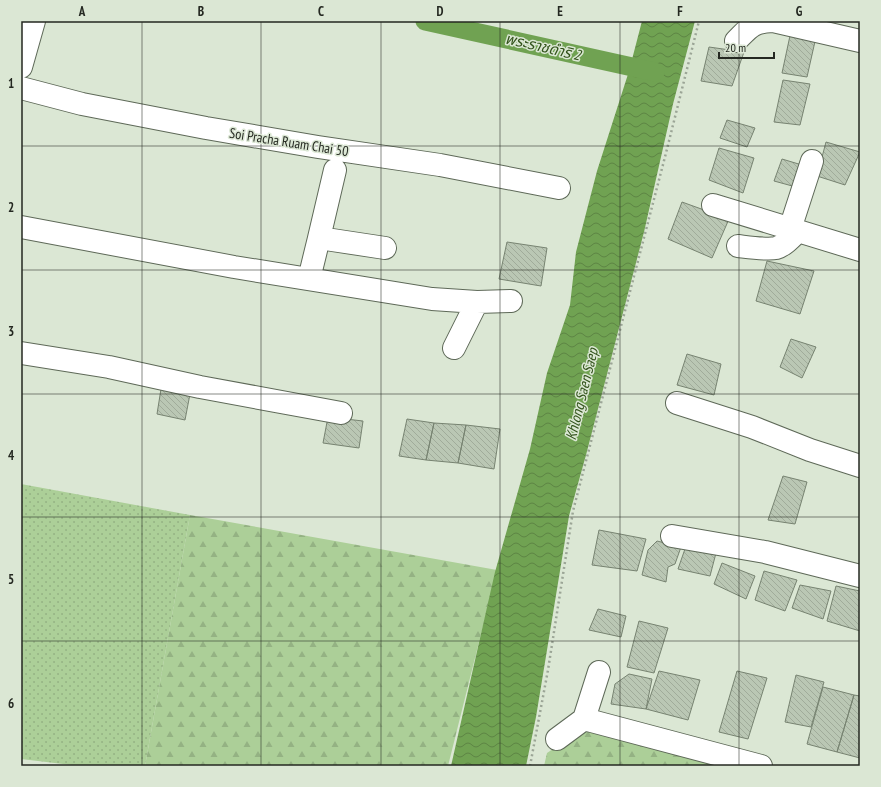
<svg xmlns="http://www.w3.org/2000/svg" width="881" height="787" viewBox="0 0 881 787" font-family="'PT Sans Narrow','Noto Sans Thai',sans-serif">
	<defs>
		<pattern id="grass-dots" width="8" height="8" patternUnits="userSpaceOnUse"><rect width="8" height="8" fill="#accf98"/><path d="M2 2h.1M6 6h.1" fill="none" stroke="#94b283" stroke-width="1.8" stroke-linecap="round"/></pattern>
		<pattern id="forest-firs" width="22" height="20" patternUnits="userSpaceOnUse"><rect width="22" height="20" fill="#accf98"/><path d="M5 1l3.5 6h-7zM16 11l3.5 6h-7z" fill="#94b283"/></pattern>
		<pattern id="water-waves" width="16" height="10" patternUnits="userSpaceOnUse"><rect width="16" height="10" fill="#70a252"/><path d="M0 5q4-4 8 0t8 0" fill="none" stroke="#5c8444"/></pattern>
		<pattern id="building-back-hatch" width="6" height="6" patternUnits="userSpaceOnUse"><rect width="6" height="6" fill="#bac7b4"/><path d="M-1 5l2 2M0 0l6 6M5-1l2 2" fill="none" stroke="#a0ab9a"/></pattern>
	</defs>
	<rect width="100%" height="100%" fill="#dbe7d4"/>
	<path fill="url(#grass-dots)" d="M21,484L190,515L145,766H80L21,759Z"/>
	<path fill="url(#forest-firs)" d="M190,515L497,570L448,766H145Z
		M586,727L731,766H544L547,753Z"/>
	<path fill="url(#water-waves)" d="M642,21H695L673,104L644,232L586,455L569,516L536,717L526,766H451L495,572L530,449L547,373L570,305L576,252L597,171L629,71Z"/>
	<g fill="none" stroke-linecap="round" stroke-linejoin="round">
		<path stroke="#70a252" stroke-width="19" d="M425,21L655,72"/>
	</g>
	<path fill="url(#building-back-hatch)" stroke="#778371" d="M791,31L816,37L807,77L782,73Z
		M709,47L744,52L732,86L701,81Z
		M783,80L810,84L800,125L774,122Z
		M727,120L755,128L747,147L720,138Z
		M826,142L860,152L845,185L817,176Z
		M719,148L754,158L743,193L709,180Z
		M782,159L802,165L796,187L774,181Z
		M682,202L729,219L712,258L668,239Z
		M507,242L547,248L541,286L499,279Z
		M767,261L814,271L800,314L756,301Z
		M791,339L816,347L802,378L780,367Z
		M687,354L721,364L714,395L677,385Z
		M161,389L190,394L185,420L157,414Z
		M328,417L363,421L359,448L323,443Z
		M407,419L434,423L426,460L399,456Z
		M434,423L466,425L458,463L426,460Z
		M466,425L500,429L494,469L458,463Z
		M783,476L807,482L795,524L768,520Z
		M599,530L646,539L637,571L592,565Z
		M657,541L681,547L675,564L668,567L666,582L642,575L648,550Z
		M686,546L716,553L710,576L678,569Z
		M722,563L755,576L746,599L714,584Z
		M764,571L797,580L785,611L755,600Z
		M800,585L831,591L823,619L792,608Z
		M836,586L860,591V631L827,621Z
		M598,609L626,616L621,637L589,630Z
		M639,621L668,628L654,673L627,667Z
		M659,671L700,680L688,720L646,709Z
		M737,671L767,678L748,739L719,732Z
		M629,674L652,679L646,709L611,704L615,684Z
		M796,675L824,682L811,727L785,722Z
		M823,687L854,695L837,752L807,744Z
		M854,695L860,696V758L837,752Z"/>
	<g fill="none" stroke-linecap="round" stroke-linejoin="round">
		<defs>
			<path id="minor" d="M736,41C750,27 752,22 773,21L860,41
				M21,67L34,21
				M21,88L82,104L206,128L318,147L440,165L559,188
				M713,205L860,250
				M21,227L234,267L432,299L477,302L511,301
				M790,229L812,161
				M319,238L335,170
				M738,246C747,247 767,250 776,248C784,246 792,237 798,231
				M309,279L319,238L385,248
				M454,348L477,302
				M21,353L109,367L200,387L341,413
				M677,403L752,427L810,450L860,466
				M672,536L765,552L860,576
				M584,719L599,672
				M557,739L584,719L761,766"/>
		</defs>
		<use href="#minor" stroke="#5e6958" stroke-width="24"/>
		<path stroke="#9ba596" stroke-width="2.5" stroke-dasharray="2 3" stroke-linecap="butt" d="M530,766L548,670L573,511L666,153L699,21"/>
		<use href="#minor" stroke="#fff" stroke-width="22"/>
	</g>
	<path fill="none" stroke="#242821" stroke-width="1" stroke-opacity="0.55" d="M142,21V766M261,21V766M381,21V766M500,21V766M620,21V766M739,21V766M21,146H860M21,270H860M21,394H860M21,517H860M21,641H860"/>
	<g text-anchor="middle" stroke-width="3" stroke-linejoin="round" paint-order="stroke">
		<g font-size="14" fill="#242821" stroke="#dbe7d4">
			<text transform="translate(289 142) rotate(9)" y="5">Soi Pracha Ruam Chai 50</text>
		</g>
		<g font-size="15" font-style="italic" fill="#32531b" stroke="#dbe7d4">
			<text transform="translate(543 47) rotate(13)" y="5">พระราชดำริ 2</text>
			<text transform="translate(582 394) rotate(-76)" y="5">Khlong Saen Saep</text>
		</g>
	</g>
	<rect width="881" height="787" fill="none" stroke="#dbe7d4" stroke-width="44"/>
	<path d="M719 52v6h55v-6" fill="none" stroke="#242821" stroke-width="2"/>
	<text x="725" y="52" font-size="12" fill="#242821" stroke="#dbe7d4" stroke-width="3" paint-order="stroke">20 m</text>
	<rect x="22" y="22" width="837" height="743" fill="none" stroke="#242821" stroke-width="1.5"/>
	<g font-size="13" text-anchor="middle" font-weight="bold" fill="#242821">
		<text x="82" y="16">A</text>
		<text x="201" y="16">B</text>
		<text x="321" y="16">C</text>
		<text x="440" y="16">D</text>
		<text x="560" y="16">E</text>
		<text x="680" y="16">F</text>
		<text x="799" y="16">G</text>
		<text x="11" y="88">1</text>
		<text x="11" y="212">2</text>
		<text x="11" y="336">3</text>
		<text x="11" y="460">4</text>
		<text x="11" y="584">5</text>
		<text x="11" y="708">6</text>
	</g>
</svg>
